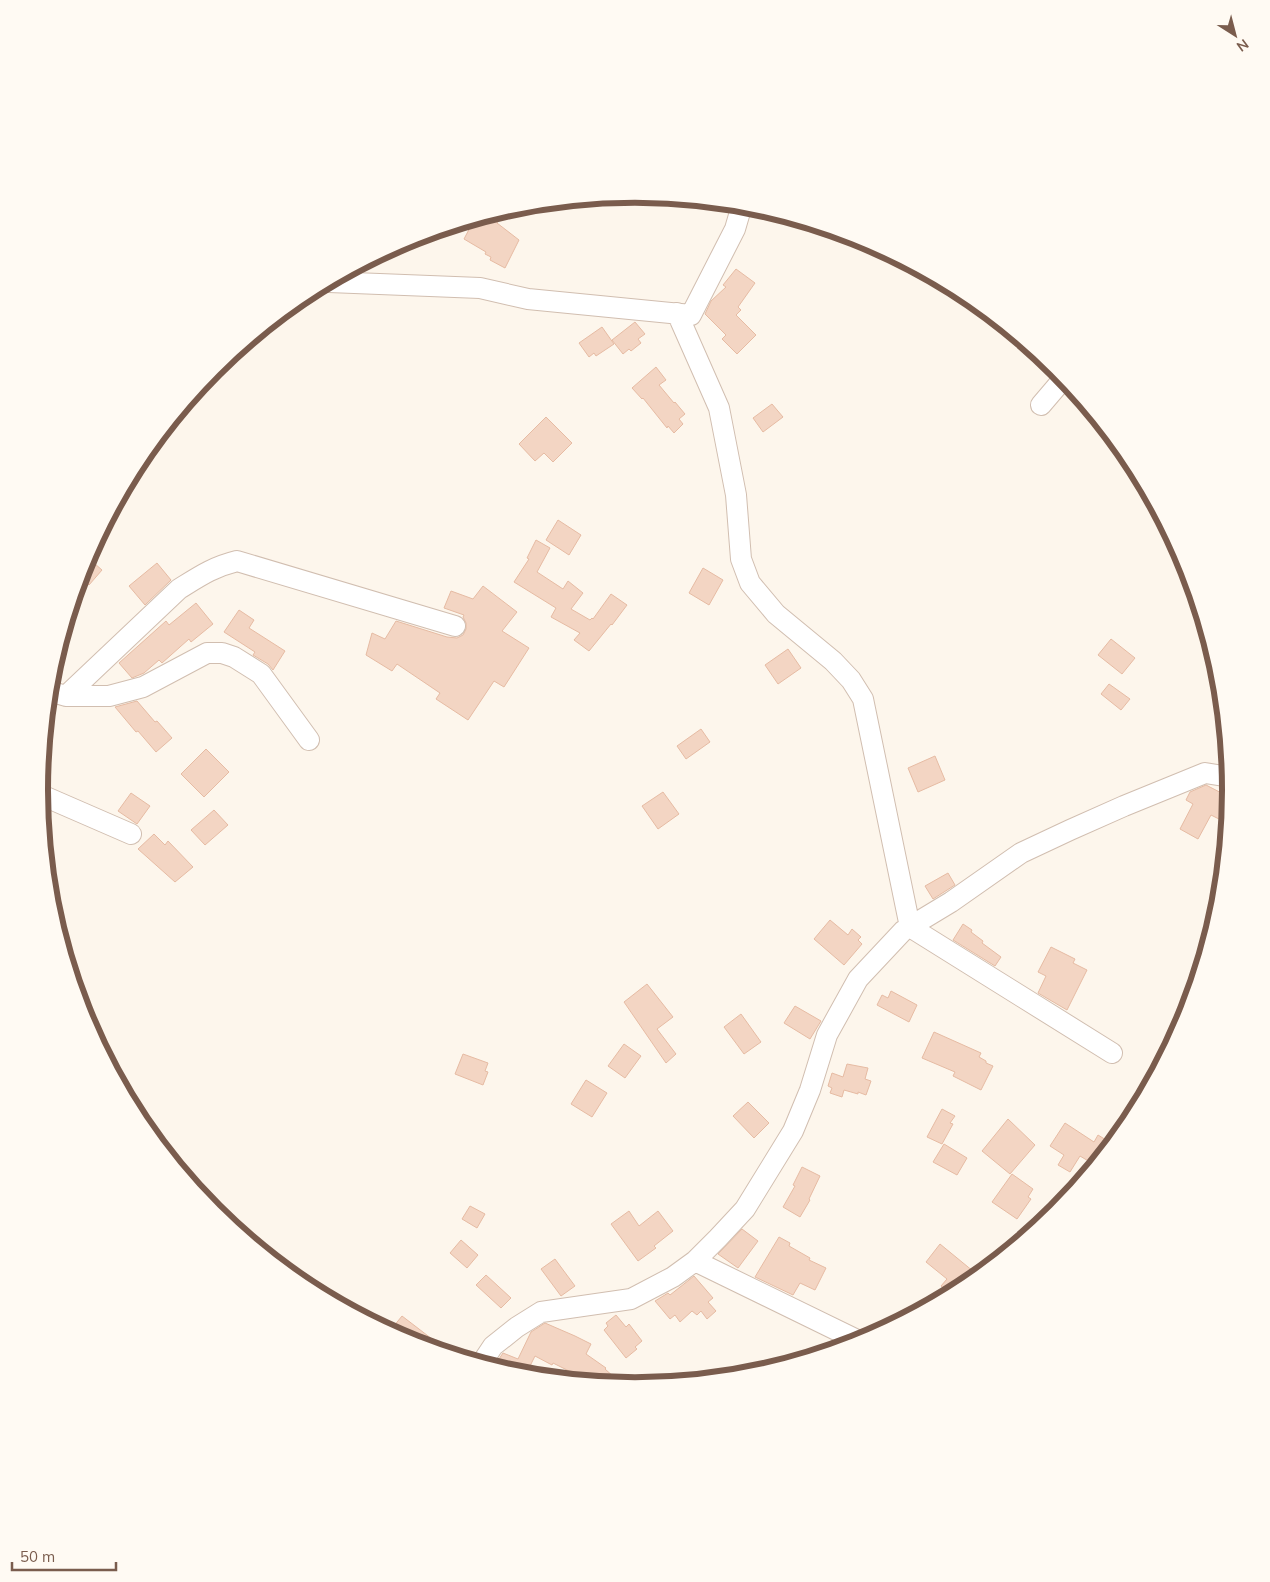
<svg xmlns="http://www.w3.org/2000/svg" width="1270" height="1582" viewBox="0 0 1270 1582" font-family="Mulish,sans-serif">
	<rect width="100%" height="100%" fill="#fdf6ec"/>
	<path fill="#f3d5c3" stroke="#e6bba3" d="M489,215L498,220L497,223L519,240L505,268L490,260L491,257L485,254L486,252L464,239L474,220Z
		M736,269L755,283L738,307L741,310L736,315L756,335L737,354L722,339L726,335L705,314L711,301L726,287L723,285Z
		M635,322L645,334L638,339L641,343L631,351L629,349L623,354L612,340Z
		M602,327L614,344L596,356L594,353L589,357L579,343Z
		M656,367L666,380L659,385L674,403L675,402L685,414L679,419L683,424L674,433L668,426L667,428L643,398L642,399L632,388Z
		M772,404L783,417L763,432L753,418Z
		M546,417L572,443L553,462L544,453L535,461L519,444Z
		M558,520L581,535L569,555L546,540Z
		M536,540L550,548L537,572L563,589L568,581L583,593L571,609L590,620L592,618L593,619L611,594L627,605L612,625L611,624L589,651L574,640L580,633L551,617L556,608L514,582L529,559L527,558Z
		M87,557L102,570L89,585L80,577Z
		M157,563L171,580L145,605L129,586Z
		M703,568L723,580L709,605L689,593Z
		M483,586L517,612L502,631L529,648L504,687L494,681L468,720L436,699L440,693L397,664L392,671L366,655L372,633L385,639L396,621L447,637L457,638L463,635L466,629V623L463,617L464,615L444,608L451,591L473,599Z
		M196,603L213,624L191,642L189,639L162,663L159,660L144,673L132,678L119,663L166,621L169,625Z
		M239,610L254,620L249,628L285,651L273,670L268,664L253,655L255,652L224,632Z
		M1111,639L1135,658L1122,674L1098,655Z
		M788,649L801,668L778,684L765,665Z
		M1109,684L1130,699L1121,710L1101,694Z
		M137,701L155,722L157,721L172,738L156,752L138,731L136,732L115,707Z
		M701,729L710,742L686,759L677,746Z
		M206,749L229,772L204,797L181,774Z
		M935,756L945,780L918,792L908,768Z
		M1206,785L1231,798L1230,806L1221,820L1211,815L1198,839L1180,829L1193,804L1186,800L1190,792Z
		M663,792L679,814L658,829L642,806Z
		M131,793L150,806L137,824L118,811Z
		M214,810L228,825L205,845L191,830Z
		M154,834L165,845L168,841L193,867L175,882L138,849Z
		M948,873L955,885L933,899L925,886Z
		M830,920L848,935L852,929L861,937L858,940L862,944L844,965L814,939Z
		M963,924L972,930L971,932L983,941L982,943L1001,957L995,966L953,940Z
		M1051,947L1075,959L1073,963L1087,970L1067,1010L1038,993L1046,976L1038,972Z
		M647,984L673,1017L657,1029L676,1054L666,1063L624,1002Z
		M891,991L917,1005L909,1022L877,1005L882,995L888,998Z
		M795,1006L821,1021L810,1039L784,1023Z
		M741,1014L761,1042L744,1054L724,1027Z
		M934,1032L981,1053L979,1057L986,1061V1063L993,1066L981,1090L953,1076L955,1072L922,1058Z
		M624,1044L641,1056L625,1078L608,1066Z
		M463,1054L488,1063L485,1071L488,1072L483,1085L455,1074Z
		M847,1064L868,1068L865,1079L871,1081L866,1095L858,1092V1094L844,1090L842,1097L830,1093L832,1088L828,1086L832,1073L843,1077Z
		M586,1080L607,1093L592,1117L571,1104Z
		M748,1102L769,1123L754,1138L733,1116Z
		M942,1109L955,1116L950,1123L953,1124L942,1144L927,1137Z
		M1008,1119L1035,1145L1010,1174L982,1151Z
		M1065,1123L1094,1142L1098,1135L1111,1143L1095,1165L1080,1156L1070,1172L1058,1165L1064,1155L1050,1146Z
		M944,1144L967,1158L957,1175L933,1162Z
		M802,1167L820,1176L809,1199L810,1200L800,1217L783,1207L795,1186L793,1185Z
		M1012,1174L1033,1189L1028,1197L1031,1199L1017,1219L992,1202Z
		M470,1206L485,1214L477,1228L462,1219Z
		M629,1211L639,1226L658,1211L673,1231L654,1246L656,1248L638,1261L611,1224Z
		M742,1229L758,1241L738,1268L718,1254Z
		M779,1237L790,1243L789,1246L810,1258L809,1260L826,1268L815,1290L800,1283L793,1295L755,1277Z
		M461,1240L478,1255L467,1268L450,1253Z
		M940,1244L979,1276L966,1287L951,1295L941,1286L947,1279L926,1262Z
		M555,1259L575,1286L561,1296L541,1269Z
		M486,1275L511,1298L501,1308L476,1285Z
		M694,1276L713,1298L708,1302L716,1311L707,1319L701,1311L697,1315L692,1311L680,1322L675,1315L670,1319L655,1301L668,1293L670,1295Z
		M616,1315L626,1327L629,1324L642,1341L635,1347L637,1349L626,1358L604,1330L608,1326L606,1323Z
		M402,1316L432,1339L425,1347L407,1342L389,1332Z
		M545,1323L575,1336L591,1344L586,1354L606,1368L605,1369L624,1386L575,1381L579,1376L553,1363L552,1365L535,1356L525,1376L493,1368L503,1353L518,1359L531,1332Z"/>
	<g fill="none" stroke-linecap="round" stroke-linejoin="round">
		<defs>
			<path id="minor" d="M329,282L480,288L528,299L691,315L735,229L742,205
				M677,313L719,408L736,495L741,559L750,583L776,614L833,661L851,680L863,699L910,927L1112,1053
				M1041,405L1064,378
				M49,691L66,696H109L143,687L207,653H222L234,657L261,674L309,740
				M66,696L179,589C200,576 213,567 237,561L455,626
				M39,794L131,834
				M695,1261L861,1342
				M481,1364L493,1346L517,1327L541,1312L631,1299L673,1277L695,1261L718,1238L745,1209L793,1131L810,1090L827,1035L858,979L903,931L951,902L1021,853L1070,830L1124,806L1205,773L1230,777"/>
		</defs>
		<use href="#minor" stroke="#d1beb0" stroke-width="22"/>
		<use href="#minor" stroke="#fff" stroke-width="20"/>
	</g>
	<path d="M0 0H1270V1582H0ZM48 790a587 587 0 1 1 1174 0a587 587 0 1 1-1174 0Z" fill="#fffaf3" fill-rule="evenodd"/>
	<path fill="none" stroke="#7a5c4d" stroke-width="6" d="M48 790a587 587 0 1 1 1174 0a587 587 0 1 1-1174 0Z"/>
	<g transform="translate(1235 35) rotate(144)" stroke="#fffaf3" stroke-width="4" paint-order="stroke">
	<path d="M0-4L9 19L0 12L-9 19Z" fill="#7a5c4d"/>
	<text y="-8" font-size="14" font-weight="bold" text-anchor="middle" fill="#7a5c4d">N</text>
	</g>
	<path d="M12 1562v8h104v-8" fill="none" stroke="#7a5c4d" stroke-width="2.5"/>
	<text x="20" y="1562" font-size="15" fill="#7a5c4d" stroke="#fffaf3" stroke-width="4" paint-order="stroke">50 m</text>
</svg>
